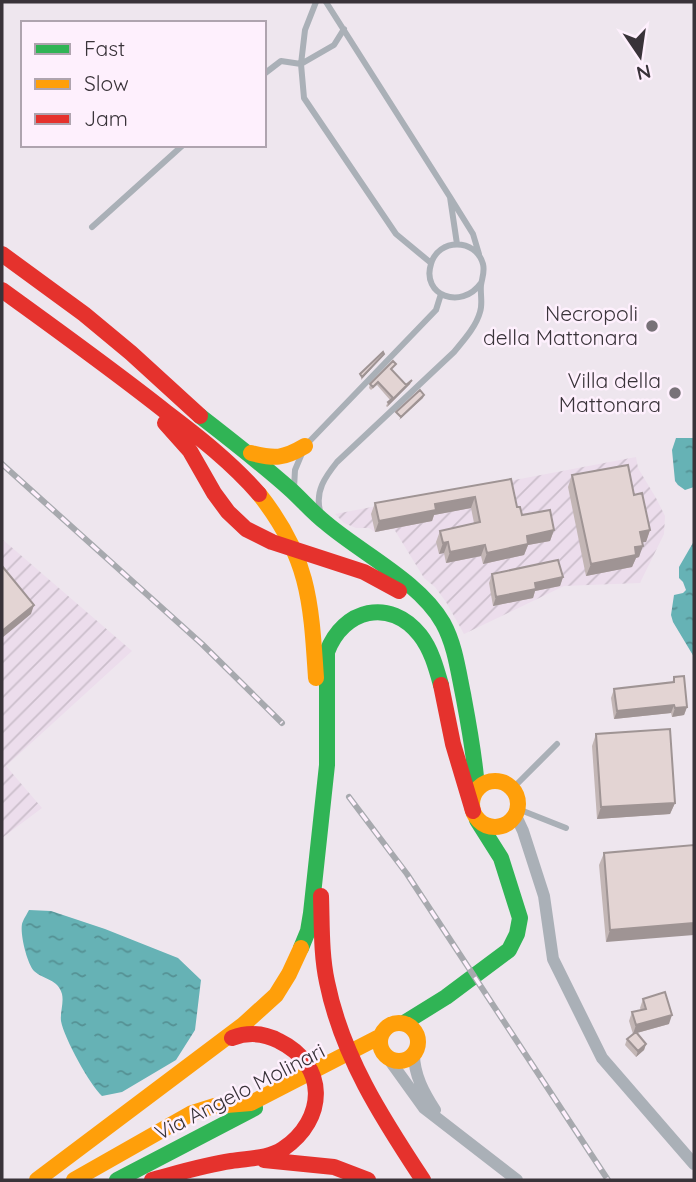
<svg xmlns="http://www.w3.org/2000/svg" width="696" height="1182" viewBox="0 0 696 1182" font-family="Quicksand,sans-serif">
	<defs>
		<pattern id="industrial-furrows" width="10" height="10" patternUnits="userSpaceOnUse" patternTransform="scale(1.75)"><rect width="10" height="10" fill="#ecddec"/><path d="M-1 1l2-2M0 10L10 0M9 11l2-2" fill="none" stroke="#cbbecb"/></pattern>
		<pattern id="water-ripples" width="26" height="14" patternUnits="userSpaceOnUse" patternTransform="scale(1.75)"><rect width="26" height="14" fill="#66b2b5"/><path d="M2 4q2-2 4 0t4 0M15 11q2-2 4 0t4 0" fill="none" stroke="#559194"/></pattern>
	</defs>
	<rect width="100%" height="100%" fill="#eee6ee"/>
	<path fill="url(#industrial-furrows)" d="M636,457L638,468L656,498L665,516L664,534L640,583L564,586L464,634L446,602L435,587L424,578L394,529L375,532L369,528H356L344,523L335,514Z
		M2,539L132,651L6,766L42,808L2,838Z"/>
	<path fill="url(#water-ripples)" d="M676,438H694V487L685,490L678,485L675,481L672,450Z
		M694,541V657L673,622L671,615L674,595L683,593L686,590L683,582L679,578V567Z
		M29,910L51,911L105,929L178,958L201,980L195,1030L176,1060L122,1092L102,1096C90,1085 64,1038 61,1021C60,1012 64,1003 62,994C58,979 44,980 34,971C27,963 20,935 22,924C23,920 27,914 29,910Z"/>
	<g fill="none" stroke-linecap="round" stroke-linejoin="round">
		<path stroke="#aab0b7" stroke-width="6" d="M316,2L305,30L301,64L334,45L344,29
			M326,2L450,197
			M264,74L281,61L301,64L304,98L396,234L431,263
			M92,227L183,145
			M457,244L450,197L473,234L479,254
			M294,488L295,470L305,446L436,310L441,294
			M320,511C315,491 325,477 337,462L454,352C463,341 476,327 480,312C483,304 480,294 481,285C482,278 485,272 483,264C476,238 438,238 431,264C421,295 461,311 481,283
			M513,788L557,744
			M518,809L566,828"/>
		<path stroke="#aab0b7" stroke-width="12" d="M516,816L523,831L544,896L553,959L602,1058L694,1164
			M414,1054C414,1075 424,1093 435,1110
			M388,1058L424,1108L517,1180"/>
		<path stroke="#30b455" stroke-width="16" d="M200,416C231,440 262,464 291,490C303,501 313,513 326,523C361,553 420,582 443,623C455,645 458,670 463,694C469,726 475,757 477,789
			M301,948L308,931L311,913L327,765V652C343,609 390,597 420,635C431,649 436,667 441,685
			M404,1023L446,997L509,950L517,934L520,918L501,858L477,820
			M117,1180L255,1108"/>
		<path stroke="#ff9f0a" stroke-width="16" d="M251,453C275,459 283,459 305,446
			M259,494C309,557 311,601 316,678
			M472 804a23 23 0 1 1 46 0a23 23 0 1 1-46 0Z
			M380 1042a19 19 0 1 1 38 0a19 19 0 1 1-38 0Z
			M37,1180L243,1025L276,995L289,974L301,948
			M74,1180L192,1113L214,1106L251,1103L381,1036"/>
		<path stroke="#e5322d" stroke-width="16" d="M2,254L84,314L131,353L200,416
			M2,290C57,330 113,370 166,412C199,437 232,463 259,494
			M165,423L190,451L214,493L228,512L246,529L272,542L364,572L399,591
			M441,685L453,744L473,811
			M321,896C322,925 321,954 327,982C342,1056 382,1118 423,1180
			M264,1160L334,1167L368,1180
			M152,1180C178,1173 204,1165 231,1161C249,1158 268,1159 283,1149C327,1119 328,1065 279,1041C264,1033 248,1032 232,1038"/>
		<defs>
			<path id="rail" d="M2,464L202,644L282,723
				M349,797L407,874L608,1180"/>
		</defs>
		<use href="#rail" stroke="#a7a9ae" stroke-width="6"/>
		<use href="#rail" stroke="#fef0fd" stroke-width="3.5" stroke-dasharray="10" stroke-linecap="butt"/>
	</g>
	<path fill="#c3b6b5" d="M395,368L392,370L406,385L410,384L387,407L386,406L388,402L390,400L377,385L371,390L369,388L370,384Z
		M572,475L634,495L650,530L646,542H642L639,557L636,558L632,567L586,576L568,487Z
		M511,479L517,507L522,515L554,530L550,541L528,545L524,555L483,564L481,556L446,563L444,553L439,554L436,542L440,531L474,523L471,508L434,515L432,521L375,532L371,514L375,503Z
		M492,574L563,577L560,586L535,591L533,598L493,606L489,583Z
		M674,677L687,707L684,715L672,717L671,713L614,719L611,698L614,689L672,683Z
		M596,734L675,803L670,814L597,819L592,746Z
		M694,845L606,942L599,865L604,853Z
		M643,999L669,1024L637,1033L646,1044L644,1050L636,1057L625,1045L627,1039L634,1034H633L629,1021L632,1012L641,1010L640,1008Z"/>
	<path fill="#9f9494" d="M384,354L383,356L361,380L362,377Z
		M412,380L410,384L387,407L389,403Z
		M424,395L423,398L399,420L401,417Z
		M475,497L471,508L434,515L432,521L375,532L379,521L435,504Z
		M554,530L550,541L528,545L524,555L483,564L487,553L527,536Z
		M650,530L646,542L636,543L640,532Z
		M448,542L444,553L439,554L443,543Z
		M485,545L481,556L446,563L450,552Z
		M643,546L639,557L636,558L632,567L586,576L591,564L635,547Z
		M563,577L560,586L535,591L533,598L493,606L496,597L535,583Z
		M34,605L31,614L2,638V631Z
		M674,705L671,713L614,719L617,711Z
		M687,707L684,715L672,717L675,708Z
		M675,803L670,814L597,819L601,807Z
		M694,923V935L606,942L610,930Z
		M672,1015L669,1024L633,1034L636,1025Z
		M646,1044L644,1050L636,1057L638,1051Z"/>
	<path fill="#e3d4d3" stroke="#9f9494" stroke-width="2" d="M383,352L384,354L362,377L360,374Z
		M393,361L396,364L391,369L406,385L412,380L389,403L388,402L393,398L378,382L373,387L370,384Z
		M420,390L424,395L401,417L396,412Z
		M628,465L634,495L642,493L650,530L640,532L643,546L635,547L636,555L591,564L572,475Z
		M511,479L517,507H520L522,515L550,510L554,530L527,536L528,544L487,553L485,545L450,552L448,542L443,543L440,531L480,522L475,497L435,504L436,510L379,521L375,503Z
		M558,560L563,577L535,583L536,589L496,597L492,574Z
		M2,566L34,605L2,631Z
		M684,676L687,707L675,708L674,705L617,711L614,689L674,682V677Z
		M670,729L675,803L601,807L596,734Z
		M694,845V923L610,930L604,853Z
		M665,992L672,1015L636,1025L632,1012L646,1009L643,999Z
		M636,1032L646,1044L638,1051L627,1039Z"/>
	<g fill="#787278" stroke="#fef0fd" stroke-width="2.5">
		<circle cx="652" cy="326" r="7"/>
		<circle cx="675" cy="393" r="7"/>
	</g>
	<g text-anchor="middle" stroke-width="5" stroke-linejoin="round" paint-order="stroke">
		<g font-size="21" fill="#393339" stroke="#fef0fd" text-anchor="end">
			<text x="638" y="321">Necropoli<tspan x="638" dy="24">della Mattonara</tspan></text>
			<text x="661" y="388">Villa della<tspan x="661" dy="24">Mattonara</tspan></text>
		</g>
		<g font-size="21" fill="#393339" stroke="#fef0fd">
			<text transform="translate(240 1092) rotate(-27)" y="7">Via Angelo Molinari</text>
		</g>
	</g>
	<rect width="696" height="1182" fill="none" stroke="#393339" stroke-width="7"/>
	<rect x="21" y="21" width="245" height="126" fill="#fef0fd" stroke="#afa4af" stroke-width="2"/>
	<rect x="35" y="44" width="35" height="10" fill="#30b455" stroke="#afa4af" stroke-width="2"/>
	<text x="84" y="56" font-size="21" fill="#393339">Fast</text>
	<rect x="35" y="79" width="35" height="10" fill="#ff9f0a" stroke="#afa4af" stroke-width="2"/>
	<text x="84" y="91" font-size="21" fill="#393339">Slow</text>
	<rect x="35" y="114" width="35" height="10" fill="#e5322d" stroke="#afa4af" stroke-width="2"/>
	<text x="84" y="126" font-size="21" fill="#393339">Jam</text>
	<g transform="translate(640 56) rotate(167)" stroke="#fef0fd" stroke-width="5" paint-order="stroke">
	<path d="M0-5L12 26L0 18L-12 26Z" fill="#393339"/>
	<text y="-10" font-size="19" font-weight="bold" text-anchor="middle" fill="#393339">N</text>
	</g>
</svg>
